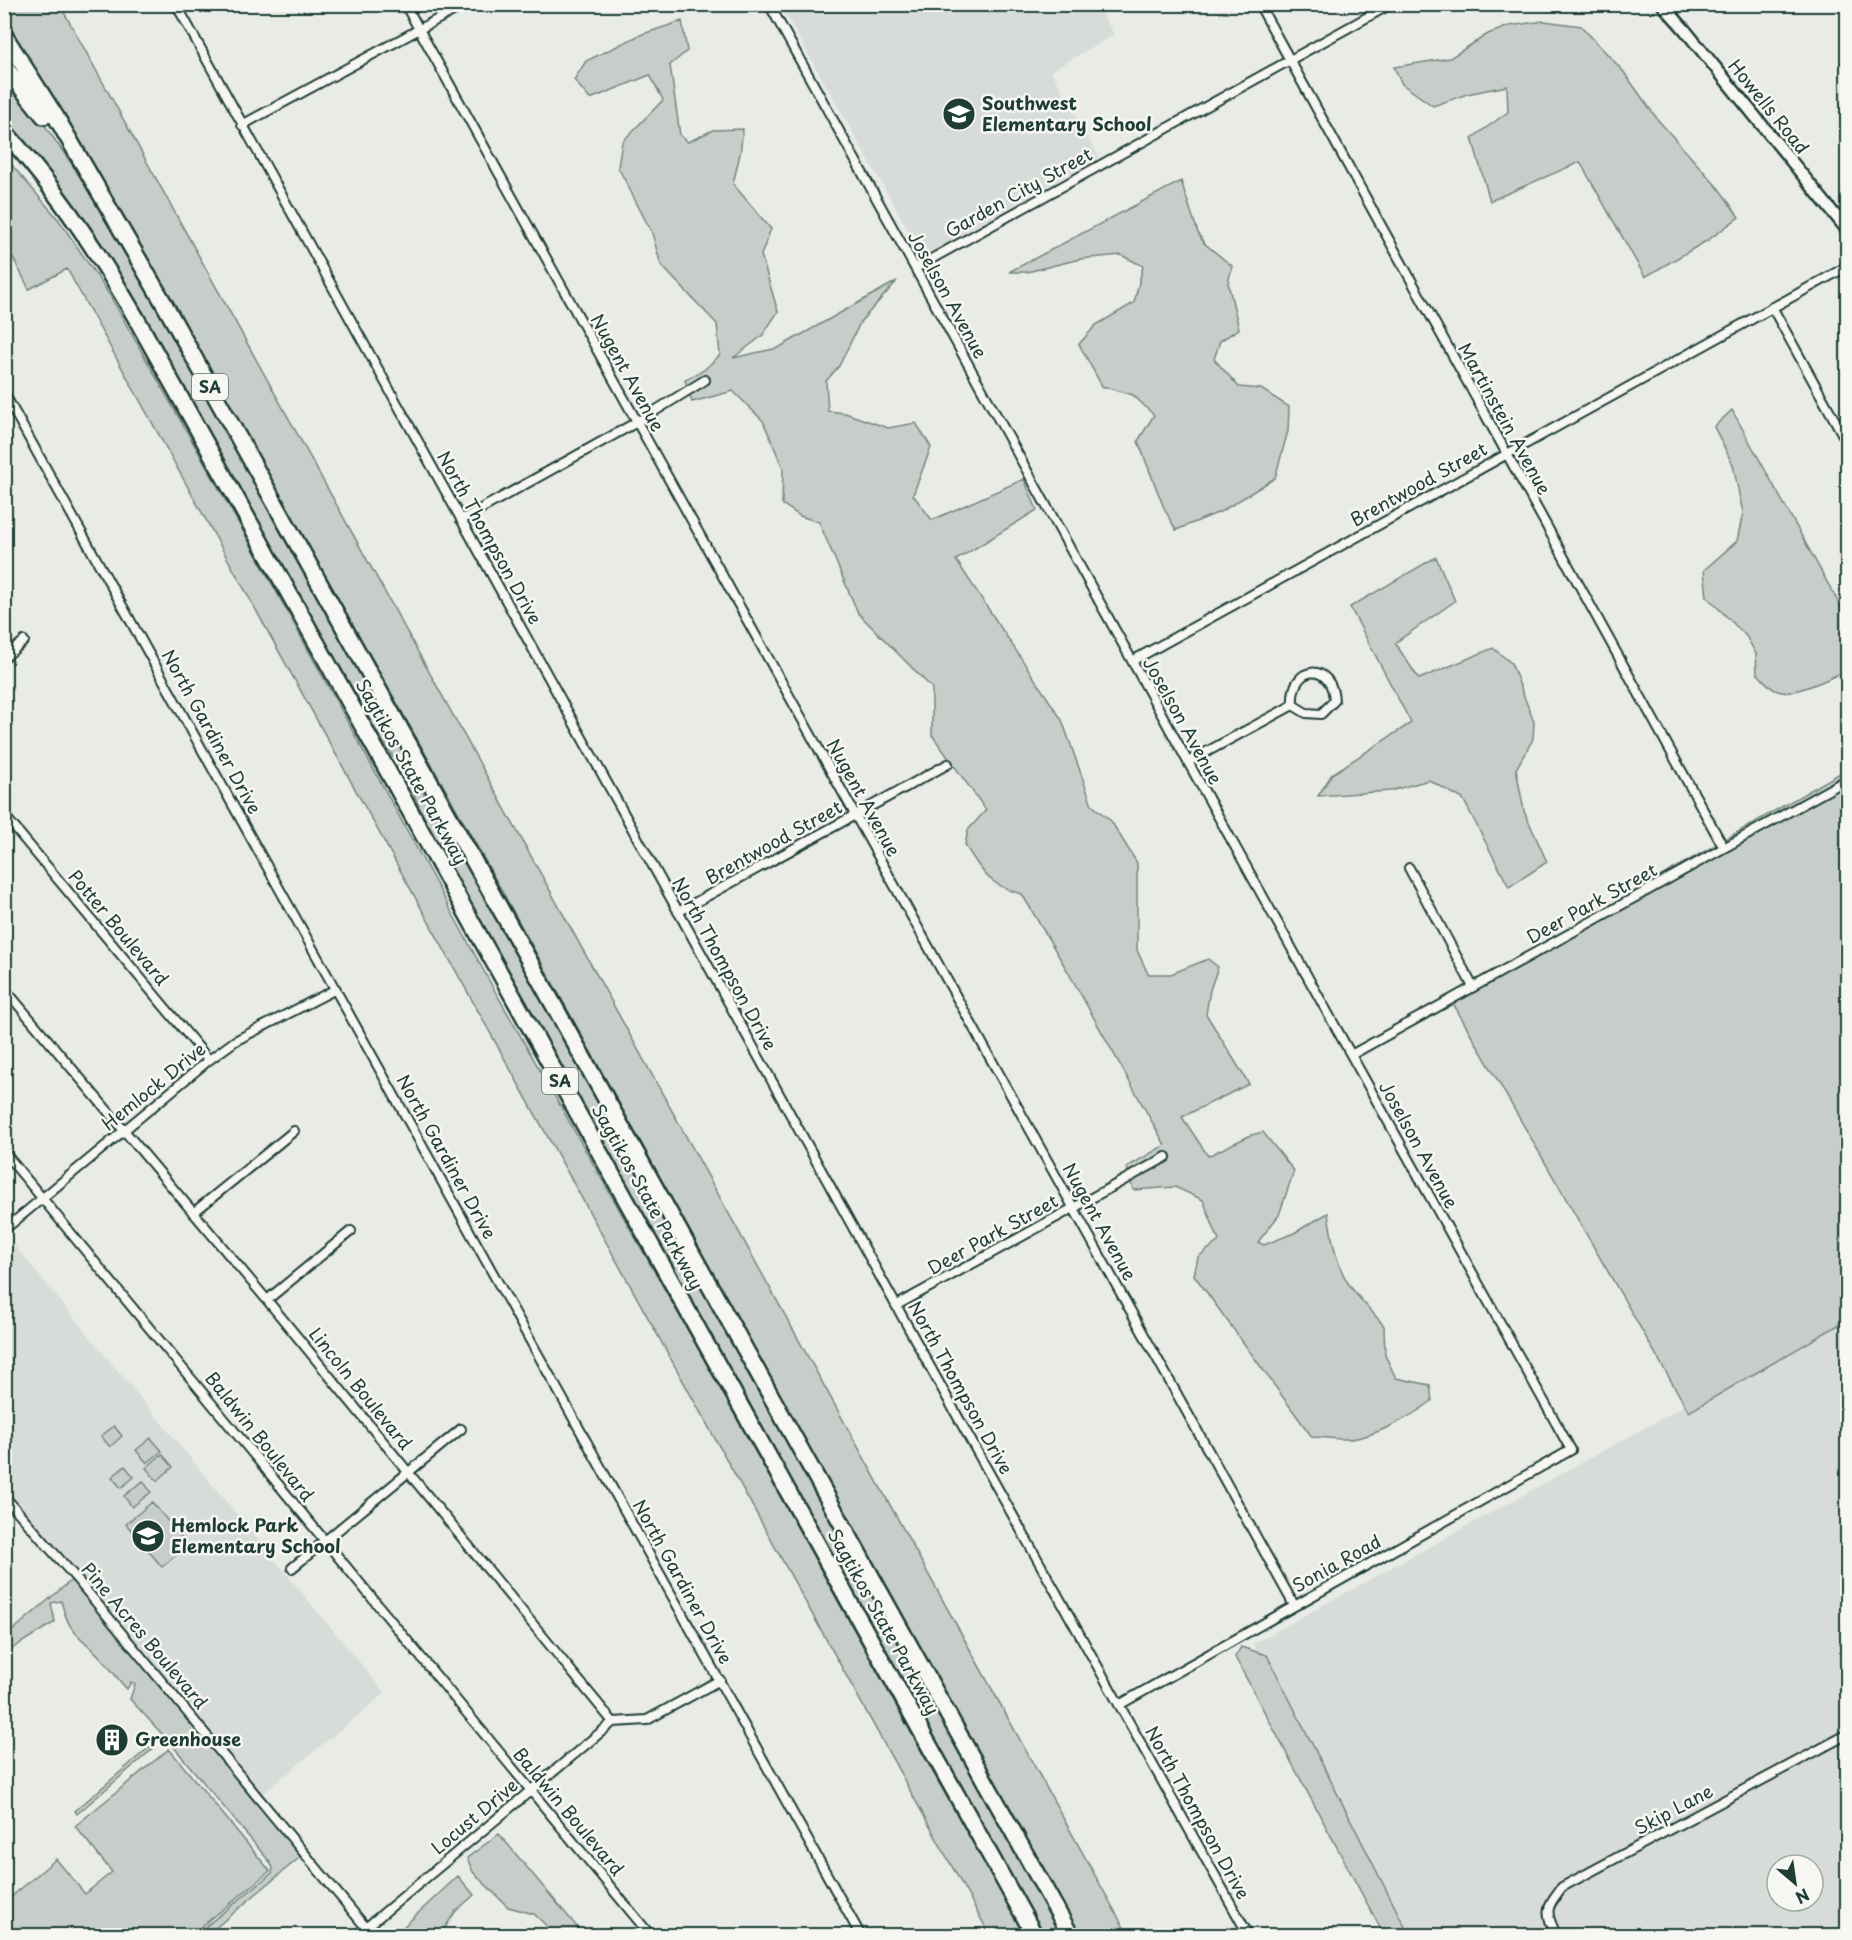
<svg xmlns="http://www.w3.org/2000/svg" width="1852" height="1940" viewBox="0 0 1852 1940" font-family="'Playpen Sans',sans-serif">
	<rect width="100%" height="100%" fill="#e9ebe7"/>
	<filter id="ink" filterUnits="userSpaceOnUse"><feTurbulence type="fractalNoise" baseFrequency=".0167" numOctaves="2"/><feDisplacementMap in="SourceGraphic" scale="12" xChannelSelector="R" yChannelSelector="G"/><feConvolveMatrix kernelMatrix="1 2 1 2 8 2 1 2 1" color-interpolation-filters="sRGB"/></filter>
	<g filter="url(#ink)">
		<path fill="#d8dcd8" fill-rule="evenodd" d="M780,5H1098L1114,35L1051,71L1099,157L923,256Z
			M4,1233L385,1693L259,1797L5,1496Z
			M1847,1316V1935H1409L1253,1644ZM1777,1865H1813V1901H1777Z"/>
		<path fill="#c7cec9" stroke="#73867e" stroke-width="1.5" d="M4,5H60L1128,1935H1079L456,808L135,238L45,85L5,21Z
			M682,21L687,51L670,65L680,135L688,142L713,130L743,129L740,154L733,184L771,229L761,255L778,312L762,336L733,358L778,348L897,281L861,321L839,366L826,381L828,411L845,413L888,428L916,423L931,447L913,495L932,520L1024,479L1037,510L956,560L1062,720L1092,805L1111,821L1137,863V950L1148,974H1171L1208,959L1218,967L1210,990L1206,1014L1249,1084L1182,1117L1208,1156L1251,1135L1263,1132L1294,1171L1279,1215L1258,1242L1264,1245L1294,1233L1328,1213C1332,1238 1335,1264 1350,1286C1360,1300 1373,1312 1384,1326L1385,1355L1396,1378L1430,1385L1432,1401C1412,1416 1370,1440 1345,1439C1334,1439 1323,1437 1312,1437L1194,1275L1198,1257L1219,1241L1203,1200L1175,1187L1133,1190L1127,1167L1165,1145L1067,970L1022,894C988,885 983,873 965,845L968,830L986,810L932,735V688L858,613L819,522L800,516L782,504L783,468L763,421L733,391L692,402L685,380L704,370L720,355L717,324L661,265L652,233L618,167L622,142L663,100L650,75L590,99L574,80L586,61L640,35Z
			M1544,21L1581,26L1623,71L1658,120L1720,190L1739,217L1708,240L1645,277L1580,162L1490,201L1472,138L1508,112L1507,86L1467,94L1433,106L1402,84L1394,67L1450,58L1488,34L1509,26Z
			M4,73L36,113L106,213L382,705L407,761L406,768L400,767L368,719L115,268L76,208L5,123Z
			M4,156L59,220L109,294L248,540L491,984L699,1350L940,1785L1026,1935H990L67,269L29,289L5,242Z
			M1181,181L1198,233L1204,243L1232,266L1228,283L1239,329L1220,341L1214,359L1239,387L1261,389L1289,407L1288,431L1275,478L1222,511L1176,530L1164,508L1138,441L1154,415L1133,395L1102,386L1079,344L1096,325L1134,303L1143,266L1121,255L1080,259L1027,272H1009Z
			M1732,410L1847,618V670C1833,677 1799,693 1783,692C1772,692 1764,680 1757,673L1756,654L1746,636L1707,597L1704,570L1737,541L1743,513L1733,465L1714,427Z
			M1436,557L1455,601L1395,643L1419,679L1493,648L1511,663L1534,722L1533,739L1516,769L1524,811L1547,862L1509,887L1463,799L1429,780L1390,791L1318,796L1332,774L1411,723L1350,607Z
			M1847,769V1320L1689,1412L1450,998Z
			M411,778H415L418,782L441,827L444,826L448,832L450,830L1064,1935H1044L439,851L410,786L409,781Z
			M114,1426L122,1436L110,1447L101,1436Z
			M151,1438L162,1451L147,1463L136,1450Z
			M162,1454L173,1467L157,1481L146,1468Z
			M125,1466L134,1477L121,1488L112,1477Z
			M143,1481L151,1492L132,1507L124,1496Z
			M152,1502L188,1545L162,1567L126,1524Z
			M75,1577L305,1853L207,1935H195L272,1873L273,1868L269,1861L173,1746L130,1699L135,1684L131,1682L127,1689C117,1679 110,1667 100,1657C78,1633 70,1636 61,1601L51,1603L55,1622L5,1653V1637Z
			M1241,1647L1267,1655L1409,1935H1384L1235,1657Z
			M153,1744L156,1746L77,1814L75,1811Z
			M169,1749L270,1871L191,1935H5V1902L56,1859L85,1894L112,1872L75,1826Z
			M499,1834L583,1934L585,1935H553V1932L534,1914L508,1907L473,1872L467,1858Z
			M458,1876L474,1895L455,1912L444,1929L446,1935H405L401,1929Z"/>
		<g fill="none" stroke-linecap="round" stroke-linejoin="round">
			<defs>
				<path id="street" d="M176,4L975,1448L1249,1936
					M405,4L1294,1605
					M769,4L1188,762L1571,1450L1119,1705
					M1259,4L1724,848
					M242,125L466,4
					M915,268L1391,4
					M1772,307L1848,444
					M4,393L861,1936
					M461,520L637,422L705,380
					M4,658L24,641
					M1132,661L1848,266
					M1188,762L1293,705L1306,713L1321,714L1334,701C1333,662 1290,663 1293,705
					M4,815L209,1060
					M1409,868L1473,987
					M678,912L948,764
					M4,988L267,1300L613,1722L647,1720L720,1680
					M1351,1055L1848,779
					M4,1152L651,1936
					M193,1213L294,1131
					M4,1230L209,1060L235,1041L336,989
					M267,1300L351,1231
					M897,1305L1166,1157
					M4,1496L75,1577L373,1936
					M292,1568L461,1429
					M356,1936L613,1722
					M1557,1936C1544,1911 1546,1908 1562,1887L1848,1734"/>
				<path id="secondary" d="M1662,4L1685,30L1848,231"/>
				<path id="highway" d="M4,35L56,117L162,300L1071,1936
					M4,66L44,116
					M4,131C56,189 98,251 136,318L1035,1936"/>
			</defs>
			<use href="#street" stroke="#1f3d34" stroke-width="12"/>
			<use href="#secondary" stroke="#1f3d34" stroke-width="15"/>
			<use href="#highway" stroke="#1f3d34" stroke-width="20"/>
			<use href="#street" stroke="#f6f6f2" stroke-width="8"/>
			<use href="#secondary" stroke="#f6f6f2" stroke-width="10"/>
			<use href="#highway" stroke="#f6f6f2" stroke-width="15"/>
		</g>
	</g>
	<defs>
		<symbol id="school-disc" viewBox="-11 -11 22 22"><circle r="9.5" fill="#1f3d34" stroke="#f6f6f2"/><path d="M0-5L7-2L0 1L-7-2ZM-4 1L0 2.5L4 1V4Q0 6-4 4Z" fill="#fff"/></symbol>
		<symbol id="building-disc" viewBox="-11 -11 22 22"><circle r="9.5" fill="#1f3d34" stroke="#f6f6f2"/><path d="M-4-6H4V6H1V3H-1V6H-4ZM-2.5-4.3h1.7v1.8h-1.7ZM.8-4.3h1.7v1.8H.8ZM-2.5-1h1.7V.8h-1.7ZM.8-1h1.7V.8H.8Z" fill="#fff"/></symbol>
	</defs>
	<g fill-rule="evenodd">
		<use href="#school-disc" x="940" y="95" width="38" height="38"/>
		<use href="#school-disc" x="129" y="1517" width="38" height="38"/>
		<use href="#building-disc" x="93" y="1721" width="38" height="38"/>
	</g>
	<g text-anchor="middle" stroke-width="5" stroke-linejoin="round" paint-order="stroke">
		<g fill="#f6f6f2" stroke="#60746d" stroke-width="1.5">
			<rect x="192" y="374" width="36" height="26" rx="4.5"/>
			<rect x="542" y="1068" width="36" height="26" rx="4.5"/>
		</g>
		<g font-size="16" font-weight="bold" fill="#1f3d34">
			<text x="210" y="393">SA</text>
			<text x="560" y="1087">SA</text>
		</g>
		<g font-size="18" font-weight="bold" fill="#1f3d34" stroke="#f6f6f2" text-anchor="start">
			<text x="982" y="110">Southwest<tspan x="982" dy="21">Elementary School</tspan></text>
			<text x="171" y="1532">Hemlock Park<tspan x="171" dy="21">Elementary School</tspan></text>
			<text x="135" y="1746">Greenhouse</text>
		</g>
		<g font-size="18" fill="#1f3d34" stroke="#f6f6f2">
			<text transform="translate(1768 107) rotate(51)" y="6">Howells Road</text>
			<text transform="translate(1019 193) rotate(-29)" y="6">Garden City Street</text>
			<text transform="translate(947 295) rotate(61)" y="6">Joselson Avenue</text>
			<text transform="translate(627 373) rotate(61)" y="6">Nugent Avenue</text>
			<text transform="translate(1504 419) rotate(61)" y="6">Martinstein Avenue</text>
			<text transform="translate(1419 485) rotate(-29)" y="6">Brentwood Street</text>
			<text transform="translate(489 538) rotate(61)" y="6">North Thompson Drive</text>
			<text transform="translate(1182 721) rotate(61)" y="6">Joselson Avenue</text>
			<text transform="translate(211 732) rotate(61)" y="6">North Gardiner Drive</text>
			<text transform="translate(411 772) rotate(61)" y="6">Sagtikos State Parkway</text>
			<text transform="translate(863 798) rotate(61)" y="6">Nugent Avenue</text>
			<text transform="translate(774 843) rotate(-29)" y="6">Brentwood Street</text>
			<text transform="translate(1592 904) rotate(-29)" y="6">Deer Park Street</text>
			<text transform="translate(118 928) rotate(50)" y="6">Potter Boulevard</text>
			<text transform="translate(724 964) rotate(61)" y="6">North Thompson Drive</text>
			<text transform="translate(154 1087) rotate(-39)" y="6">Hemlock Drive</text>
			<text transform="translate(1418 1145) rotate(61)" y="6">Joselson Avenue</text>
			<text transform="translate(446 1157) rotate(61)" y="6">North Gardiner Drive</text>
			<text transform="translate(647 1197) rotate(61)" y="6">Sagtikos State Parkway</text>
			<text transform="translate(1099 1222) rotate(61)" y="6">Nugent Avenue</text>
			<text transform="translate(993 1235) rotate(-29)" y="6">Deer Park Street</text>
			<text transform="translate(960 1388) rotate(61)" y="6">North Thompson Drive</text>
			<text transform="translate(360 1389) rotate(51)" y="6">Lincoln Boulevard</text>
			<text transform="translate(259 1437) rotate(51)" y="6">Baldwin Boulevard</text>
			<text transform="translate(1337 1564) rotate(-29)" y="6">Sonia Road</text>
			<text transform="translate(682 1582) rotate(61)" y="6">North Gardiner Drive</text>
			<text transform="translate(883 1622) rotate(61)" y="6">Sagtikos State Parkway</text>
			<text transform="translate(144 1636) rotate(50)" y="6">Pine Acres Boulevard</text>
			<text transform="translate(1674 1810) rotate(-28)" y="6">Skip Lane</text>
			<text transform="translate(568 1812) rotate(50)" y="6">Baldwin Boulevard</text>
			<text transform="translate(1197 1813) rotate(61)" y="6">North Thompson Drive</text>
			<text transform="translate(475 1817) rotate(-40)" y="6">Locust Drive</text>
		</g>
	</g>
	<rect width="1852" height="1940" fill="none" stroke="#f6f6f2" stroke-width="24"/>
	<rect x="12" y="12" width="1828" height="1916" fill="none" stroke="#1f3d34" stroke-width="2" filter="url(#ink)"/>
	<g transform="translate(1795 1883) rotate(151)"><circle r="28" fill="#f6f6f2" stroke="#a0aca6" stroke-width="1.5"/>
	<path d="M0-4.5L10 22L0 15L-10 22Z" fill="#1f3d34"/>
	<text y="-9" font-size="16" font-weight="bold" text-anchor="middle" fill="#1f3d34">N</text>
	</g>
</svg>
